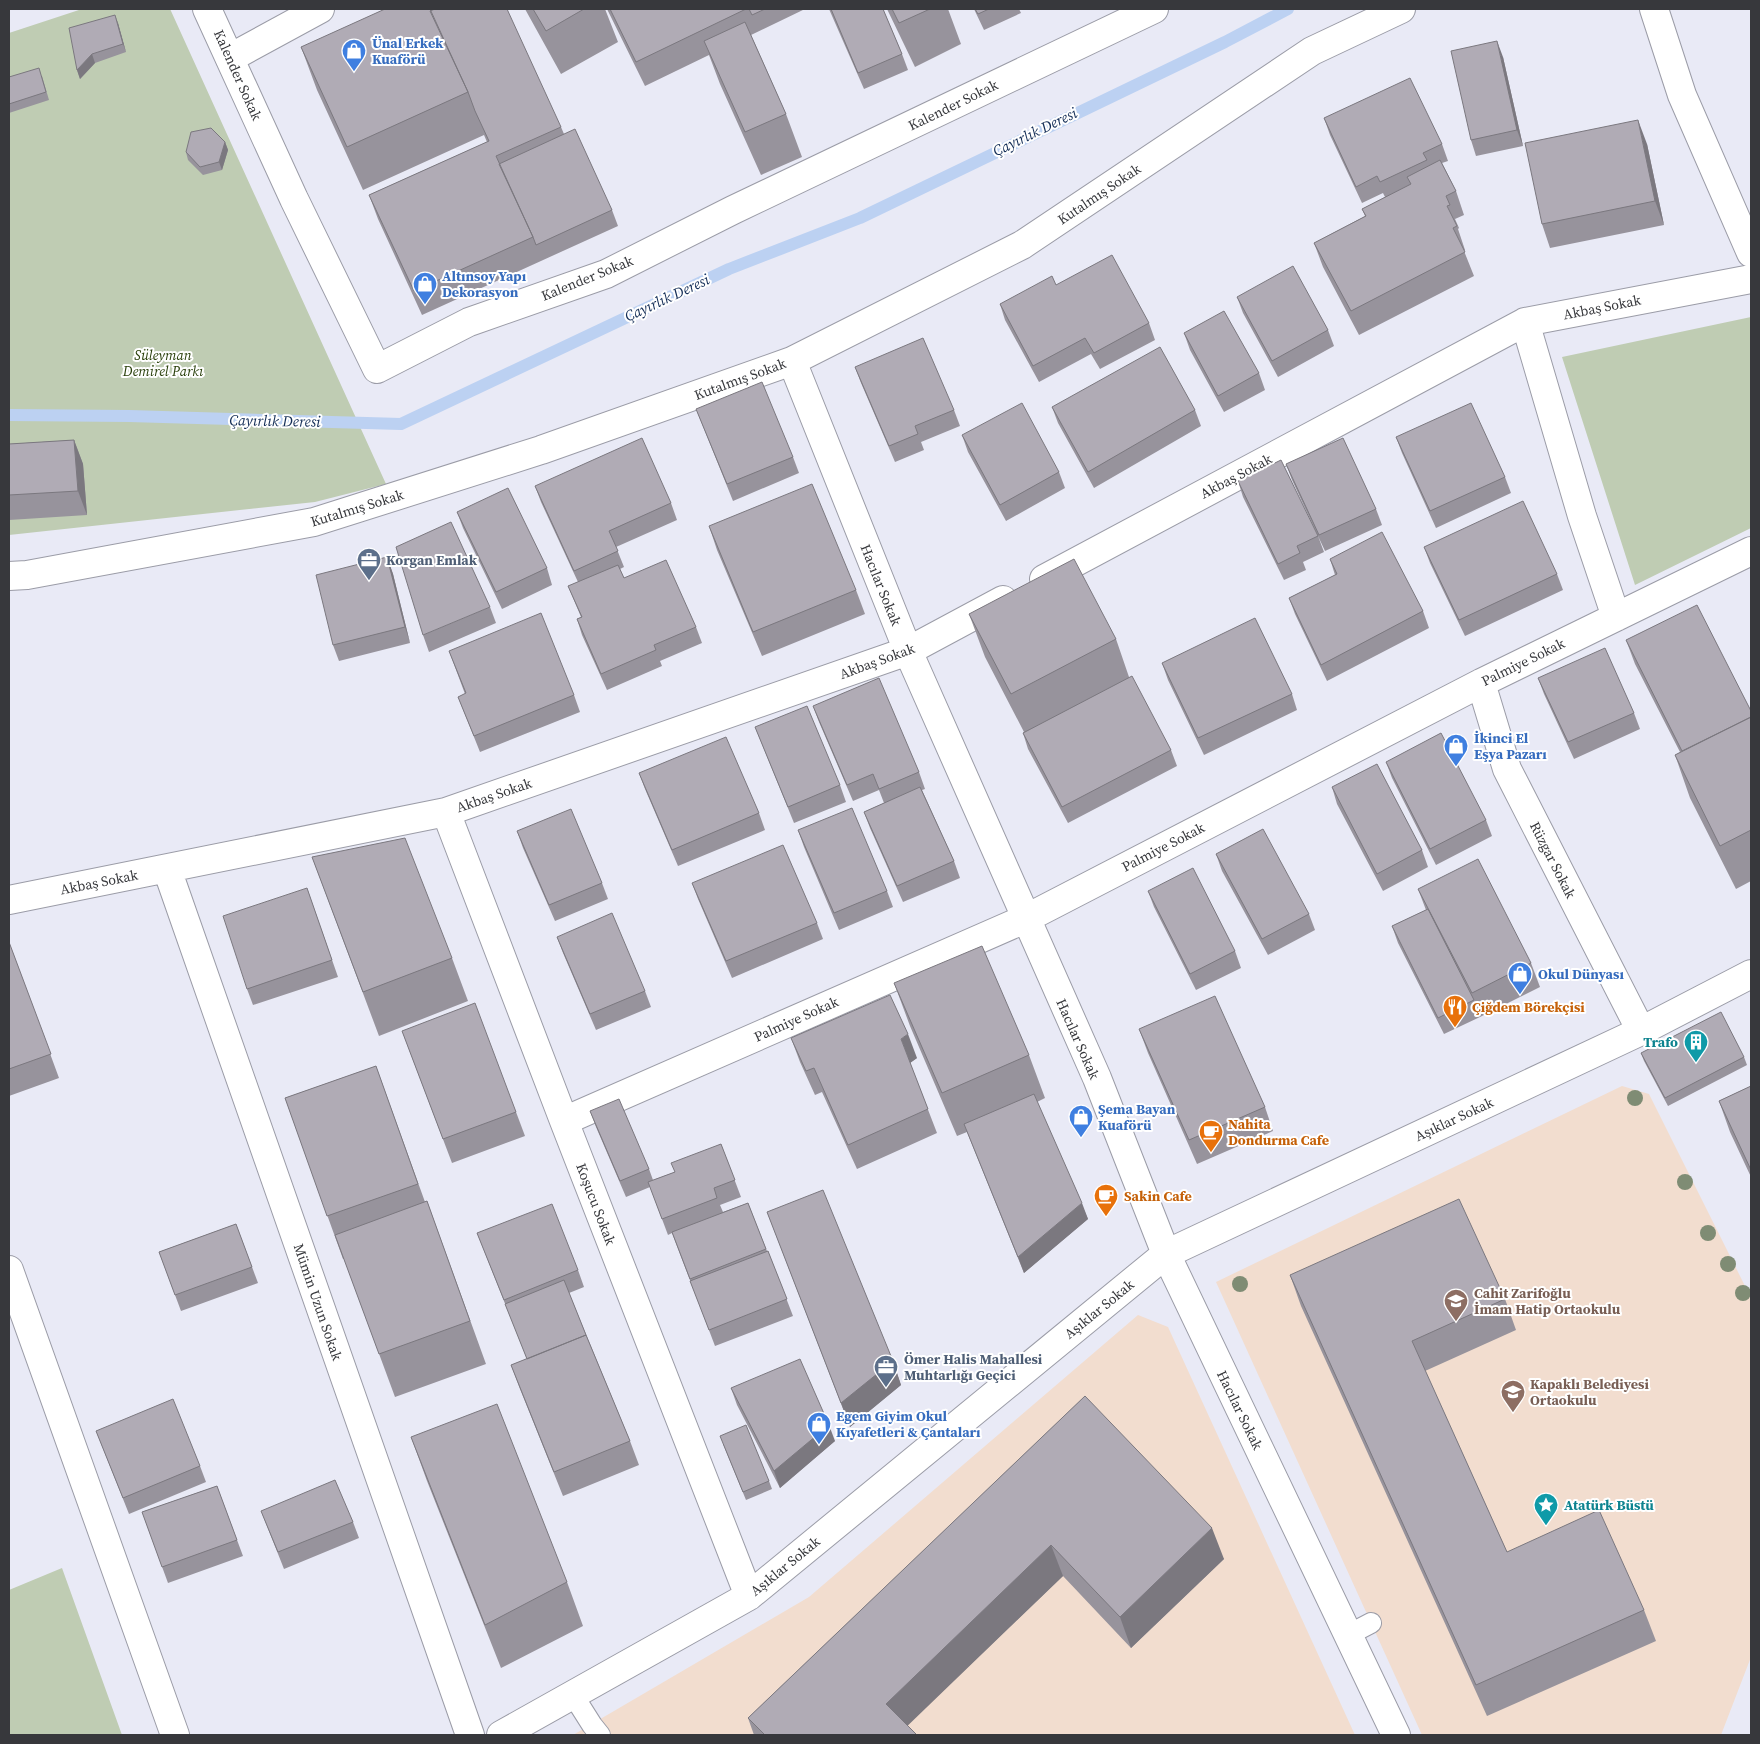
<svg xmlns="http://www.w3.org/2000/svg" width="1760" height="1744" viewBox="0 0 1760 1744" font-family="'Source Serif 4',serif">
	<rect width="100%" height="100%" fill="#e9eaf6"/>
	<path fill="#f2ddcf" d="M1622,1086L1649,1094L1751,1298V1657L1721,1735H1422L1216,1282Z
		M1138,1315L1168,1327L1355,1735H573L809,1597Z"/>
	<path fill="#bfccb3" d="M82,9H170L171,11L386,484L315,502L9,535V33Z
		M1751,317V528L1635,585L1562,357Z
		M62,1568L122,1735H9V1590Z"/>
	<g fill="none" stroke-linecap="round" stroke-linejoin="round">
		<path stroke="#bcd1f2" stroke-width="12" d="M9,415L129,416L401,424L729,269L860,218L1225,42L1288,9"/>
		<defs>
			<path id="service" d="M1348,1635L1371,1623
				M573,1695L592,1725L600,1735"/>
			<path id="minor" d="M207,9L294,199L377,369L469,322L606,274L733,210L1154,9
				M1654,9L1682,95L1751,253
				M1525,322L1582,516L1616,617
				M792,361L908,651L1097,1078L1166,1254L1396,1735
				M9,576L27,575L314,522L541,450L792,361L1022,245L1312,51L1401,9
				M1044,579L1525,322L1751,279
				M1481,683L1507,769L1641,1031
				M446,812L564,1121L749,1596
				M167,869L470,1735
				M9,900L446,812L908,651L1003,600
				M564,1121L1025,919L1481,683L1751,551
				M9,1270L175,1735
				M501,1735L749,1596L1166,1254L1641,1031L1751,974"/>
			<path id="tertiary" d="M230,58L320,9"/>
		</defs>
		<use href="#service" stroke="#9b9ca7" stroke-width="22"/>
		<use href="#minor" stroke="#9b9ca7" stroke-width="30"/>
		<use href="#tertiary" stroke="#9b9ca7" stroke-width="30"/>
		<use href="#service" stroke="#fff" stroke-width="20"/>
		<use href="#minor" stroke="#fff" stroke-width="28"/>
		<use href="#tertiary" stroke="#fff" stroke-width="28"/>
	</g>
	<g fill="#7f8c74">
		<circle cx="1635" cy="1098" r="8"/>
		<circle cx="1685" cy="1182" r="8"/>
		<circle cx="1708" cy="1233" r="8"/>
		<circle cx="1728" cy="1264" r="8"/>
		<circle cx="1240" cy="1284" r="8"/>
		<circle cx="1743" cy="1293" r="8"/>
	</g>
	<path fill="#97939c" d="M525,9H605L618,42L561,74Z
		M607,9H805L751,35L786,114L802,157L761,175L720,84L709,55L645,86Z
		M829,9H883L902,54L908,70L864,89Z
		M887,9H948L961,44L915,67Z
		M974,9H1019L1021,13L984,30Z
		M430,11L561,127L564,134L612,210L618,226L422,315L378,219L369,195L487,142L484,135L363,190L317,90L301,47Z
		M118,23L126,52L95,63L80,79L77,70Z
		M1503,57L1523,146L1476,156L1471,140Z
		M42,76L49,100L9,113V77Z
		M1324,118L1442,144L1448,161L1442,163L1456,191L1464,215L1455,219L1459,228L1458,229L1465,250L1464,251L1474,276L1359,335L1323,267L1314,243L1365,216L1362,209L1385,197L1383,193L1362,203L1330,135Z
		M225,142L228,150L222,170L203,175L188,160L186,152Z
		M1647,144L1664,225L1550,248L1542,224Z
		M1056,285L1149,323L1155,340L1100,369L1091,354L1039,382L1005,320L1000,304Z
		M1237,297L1328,330L1334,346L1278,377L1243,313Z
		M1184,333L1259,373L1265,390L1224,412L1190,350Z
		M855,367L954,410L960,426L921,442L924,450L895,462L861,383Z
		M1052,407L1195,410L1201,426L1094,488L1058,423Z
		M696,409L793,457L799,473L733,501Z
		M962,435L1059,472L1065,488L1006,521L968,452Z
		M1396,437L1505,477L1511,493L1436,528L1402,453Z
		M74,440L83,464L87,515L9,520V444Z
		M1286,464L1376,509L1382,525L1325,551L1318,536L1324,552L1303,562L1306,570L1284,580L1243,497L1238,481L1317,534L1292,480Z
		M535,486L671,503L677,520L616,547L624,567L620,569L624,578L696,627L702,643L660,661L662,666L607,690L582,635L577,619L581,617L568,586L578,582L541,502Z
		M457,512L547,568L552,585L502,609L463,528Z
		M709,526L856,590L865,614L762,656L717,550Z
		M1424,547L1557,574L1563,590L1465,636L1430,563Z
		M387,557L393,574L410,643L339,661L333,645Z
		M1330,559L1423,611L1429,628L1327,681L1295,614L1289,598L1335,575Z
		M490,607L496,623L429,652L423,635Z
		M969,614L1116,639L1129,677L1171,750L1177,766L1068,823L1028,749L1023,733L1024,732L985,657Z
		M1626,640L1751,711V881L1736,889L1690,798L1675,755L1680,752L1635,664Z
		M449,651L574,695L580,712L480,752L458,697L465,694Z
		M1162,663L1292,694L1297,710L1204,755L1168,680Z
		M1538,678L1634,713L1640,729L1574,759L1544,694Z
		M813,706L919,772L925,789L922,790L954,861L960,878L903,902L870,828L864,812L884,803L879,790L853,801L819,722Z
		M755,727L840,785L846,802L794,823Z
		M1386,762L1486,820L1492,836L1436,865L1392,778Z
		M639,773L759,813L765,830L678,866L645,789Z
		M1332,787L1422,850L1428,867L1383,891L1337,804Z
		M798,830L887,891L893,907L839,930L804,847Z
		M517,831L602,883L608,899L555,921L523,848Z
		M1216,854L1309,914L1315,930L1268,955L1222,871Z
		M312,857L452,958L468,1001L379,1036Z
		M692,883L817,923L823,939L732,978L698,899Z
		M307,888L338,977L253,1005L247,989Z
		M1418,889L1531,963L1540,987L1480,1017V1015V1017L1444,1034L1398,943L1392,926L1426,910Z
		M1148,891L1235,951L1241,968L1196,990L1154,907Z
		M557,937L645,991L651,1007L596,1030L563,953Z
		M9,942L59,1078L9,1096Z
		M894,983L1029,1055L1045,1098L1037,1102L1088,1219L1024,1273L967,1132L957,1136L910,1026Z
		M1139,1029L1265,1107L1273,1131L1197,1164L1148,1053Z
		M402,1031L516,1112L525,1136L452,1163Z
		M791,1038L917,1058L910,1063L937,1133L857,1169L822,1092L815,1095L800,1062Z
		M1641,1053L1744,1057L1747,1065L1668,1106L1644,1061Z
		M376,1066L425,1202L427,1201L486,1364L395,1397L344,1259H343L285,1098Z
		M1751,1086V1177L1730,1132L1719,1101Z
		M590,1111L649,1169L653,1180L675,1172L721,1144L741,1197L720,1205L723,1212L748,1203L767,1251H768L793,1316L715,1346L672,1233L668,1235L650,1187L626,1197L596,1127Z
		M767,1212L893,1361L901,1385L850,1427Z
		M236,1224L258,1283L181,1311L159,1252Z
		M477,1233L578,1270L584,1287L569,1293L630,1441L639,1465L563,1496L520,1389L511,1365L527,1359Z
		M1290,1275L1505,1299L1516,1330L1425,1371L1507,1552L1644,1610L1656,1641L1487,1716L1301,1306Z
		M731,1388L835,1441L780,1488L737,1405Z
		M1085,1396L1224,1559L1131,1648L1063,1576L907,1725L917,1735H754L748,1718Z
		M96,1431L200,1466L206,1482L129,1514Z
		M411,1437L567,1582L583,1626L501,1668L427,1481Z
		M723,1444L769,1481L772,1489L746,1500Z
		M217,1486L243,1556L168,1583L142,1512Z
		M261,1511L353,1522L359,1538L284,1569Z"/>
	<path fill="#7b787f" d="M115,15L118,23L126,52L123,44Z
		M1497,41L1503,57L1523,146L1517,130Z
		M92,54L95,63L80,79L77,70Z
		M1638,120L1647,144L1664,225L1655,201Z
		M225,142L228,150L222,170L219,162Z
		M74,440L83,464L87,515L78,491Z
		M387,557L393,574L410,643L405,627Z
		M908,1034L917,1058L910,1063L901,1039Z
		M1082,1203L1088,1219L1024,1273L1018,1257Z
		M893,1361L901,1385L850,1427L841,1403Z
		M829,1425L835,1441L780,1488L774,1471Z
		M1212,1528L1224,1559L1131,1648L1120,1617Z
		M1051,1545L1063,1576L898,1735L886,1704Z"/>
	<path fill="#b0abb5" stroke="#7b787f" d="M385,9H430L468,92L347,147L301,47Z
		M435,9H507L561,127L496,156L533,237L414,291L369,195L489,141L475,111L468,92L430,11Z
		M533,9H584L546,31Z
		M610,9H746L636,62Z
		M749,9H765L752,15Z
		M831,9H883L902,54L858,73Z
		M892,9H930L899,23Z
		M975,9H989L978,14Z
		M115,15L123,44L92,54L77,70L69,28Z
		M745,22L786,114L745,132L704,41Z
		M1497,41L1517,130L1471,140L1451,51Z
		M39,68L46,92L9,104V77Z
		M1410,78L1442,144L1423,153L1427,160L1380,182L1377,176L1356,187L1324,118Z
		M1638,120L1655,201L1542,224L1525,143Z
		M211,128L225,142L219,162L200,167L186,152L191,132Z
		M575,129L612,210L536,245L533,237L499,164Z
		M1440,160L1456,191L1446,196L1450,205L1447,206L1457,226L1453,228L1465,252L1351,311L1314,243L1366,216L1362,209L1411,184L1407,177Z
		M1112,255L1149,323L1094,353L1085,338L1033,366L1000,304L1052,276L1056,285Z
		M1293,266L1328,330L1272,361L1237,297Z
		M1224,311L1259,373L1218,396L1184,333Z
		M923,338L954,410L915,426L918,434L889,446L855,367Z
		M1160,347L1195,410L1088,472L1052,407Z
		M762,382L793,457L727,484L696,409Z
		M1022,403L1059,472L1000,505L962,435Z
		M1471,403L1505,477L1430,511L1396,437Z
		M642,438L671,503L609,531L618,551L574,571L535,486Z
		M1343,438L1376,509L1319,535L1286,464Z
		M74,440L78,491L9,495V444Z
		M1281,460L1318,536L1297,546L1300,553L1278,564L1238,481Z
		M812,484L856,590L753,632L709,526Z
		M508,488L547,568L496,592L457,512Z
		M1523,501L1557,574L1459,620L1424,547Z
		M451,522L490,607L423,635L396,547Z
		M1382,532L1423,611L1321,665L1289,598L1337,574L1330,559Z
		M387,557L405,627L333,645L316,575Z
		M1074,559L1116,639L1011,694L969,614Z
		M666,560L696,627L654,645L656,650L601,674L577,619L582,617L568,586L618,565L624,578Z
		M1697,605L1751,711V717L1682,751L1626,640Z
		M541,613L574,695L474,736L458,697L466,693L449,651Z
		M1255,618L1292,694L1198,738L1162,663Z
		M1605,648L1634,713L1568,742L1538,678Z
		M1132,676L1171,750L1062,807L1023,733Z
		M879,678L919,772L879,789L873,774L847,785L813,706Z
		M807,706L840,785L788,807L755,727Z
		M1751,717V830L1720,846L1675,755Z
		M1441,733L1486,820L1430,849L1386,762Z
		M726,737L759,813L672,850L639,773Z
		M1377,764L1422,850L1377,874L1332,787Z
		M920,787L954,861L897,886L864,812Z
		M852,808L887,891L834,913L798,830Z
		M571,809L602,883L549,905L517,831Z
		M1263,829L1309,914L1262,939L1216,854Z
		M405,838L452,958L363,992L312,857Z
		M783,845L817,923L726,961L692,883Z
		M1478,859L1531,963L1472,993L1418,889Z
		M1193,868L1235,951L1190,974L1148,891Z
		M307,888L332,960L247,989L223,916Z
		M1428,909L1474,1000L1438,1018L1392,926Z
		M612,913L645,991L590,1014L557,937Z
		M9,942L51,1054L9,1069Z
		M982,946L1029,1055L942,1093L894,983Z
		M890,995L908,1034L901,1039L928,1109L848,1145L814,1068L806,1071L791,1038Z
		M1215,996L1265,1107L1189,1140L1139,1029Z
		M475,1003L516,1112L443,1139L402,1031Z
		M1721,1012L1744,1057L1665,1098L1641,1053Z
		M376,1066L418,1184L327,1216L285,1098Z
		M1751,1086V1170L1719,1101Z
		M1034,1094L1082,1203L1018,1257L964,1124Z
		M619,1099L649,1169L620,1181L590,1111Z
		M721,1144L735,1180L714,1188L717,1198L662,1219L648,1182L675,1172L671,1163Z
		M823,1190L893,1361L841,1403L767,1212Z
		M1459,1199L1505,1299L1412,1341L1507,1552L1599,1510L1644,1610L1476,1685L1290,1275Z
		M427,1201L470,1321L379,1354L335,1235Z
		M748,1203L766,1249L690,1279L672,1232Z
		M552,1204L578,1270L504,1300L477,1233Z
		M236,1224L252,1267L175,1295L159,1252Z
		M768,1251L787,1299L709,1330L690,1281Z
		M564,1280L586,1335L527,1359L505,1304Z
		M586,1335L630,1441L554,1472L511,1365Z
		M800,1359L829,1425L774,1471L731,1388Z
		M1085,1396L1212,1528L1120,1617L1051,1545L886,1704L917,1735H765L748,1718Z
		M173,1399L200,1466L123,1498L96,1431Z
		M497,1404L567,1582L485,1625L411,1437Z
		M746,1425L769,1481L743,1492L720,1436Z
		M335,1480L353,1522L278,1552L261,1511Z
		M217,1486L237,1540L162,1567L142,1512Z"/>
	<defs>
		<symbol id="shop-pin" viewBox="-11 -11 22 30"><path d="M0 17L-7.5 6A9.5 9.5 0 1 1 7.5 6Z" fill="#3f7fe0" stroke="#fff"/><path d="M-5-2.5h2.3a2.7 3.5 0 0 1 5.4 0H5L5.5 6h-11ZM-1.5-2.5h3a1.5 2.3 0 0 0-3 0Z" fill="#fff"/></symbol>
		<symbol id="office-pin" viewBox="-11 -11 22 30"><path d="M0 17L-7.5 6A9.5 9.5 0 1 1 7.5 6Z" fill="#5c6f8a" stroke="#fff"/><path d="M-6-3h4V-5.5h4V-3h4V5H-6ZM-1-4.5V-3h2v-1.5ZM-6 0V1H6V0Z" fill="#fff"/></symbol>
		<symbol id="restaurant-pin" viewBox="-11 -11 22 30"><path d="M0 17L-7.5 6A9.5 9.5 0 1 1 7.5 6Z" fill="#e8710a" stroke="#fff"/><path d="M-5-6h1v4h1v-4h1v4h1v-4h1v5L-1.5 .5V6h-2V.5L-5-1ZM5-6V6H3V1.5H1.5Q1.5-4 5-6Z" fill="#fff"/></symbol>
		<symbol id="building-pin" viewBox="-11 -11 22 30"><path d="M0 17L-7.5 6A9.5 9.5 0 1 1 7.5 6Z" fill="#0f9aa8" stroke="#fff"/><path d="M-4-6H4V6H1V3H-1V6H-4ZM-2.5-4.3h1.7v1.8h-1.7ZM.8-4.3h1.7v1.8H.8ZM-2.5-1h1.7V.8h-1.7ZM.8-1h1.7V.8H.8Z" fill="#fff"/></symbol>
		<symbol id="cafe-pin" viewBox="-11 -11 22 30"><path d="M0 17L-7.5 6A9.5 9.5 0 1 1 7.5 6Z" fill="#e8710a" stroke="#fff"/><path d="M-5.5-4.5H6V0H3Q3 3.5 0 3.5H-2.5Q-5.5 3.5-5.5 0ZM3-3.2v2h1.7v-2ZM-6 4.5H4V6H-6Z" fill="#fff"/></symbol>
		<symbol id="school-pin" viewBox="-11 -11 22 30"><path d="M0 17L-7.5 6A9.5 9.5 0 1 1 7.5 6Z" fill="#8d6e63" stroke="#fff"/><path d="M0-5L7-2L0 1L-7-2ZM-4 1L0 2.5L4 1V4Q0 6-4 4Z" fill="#fff"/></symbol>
		<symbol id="sight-pin" viewBox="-11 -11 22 30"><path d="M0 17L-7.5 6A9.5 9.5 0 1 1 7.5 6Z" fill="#0f9aa8" stroke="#fff"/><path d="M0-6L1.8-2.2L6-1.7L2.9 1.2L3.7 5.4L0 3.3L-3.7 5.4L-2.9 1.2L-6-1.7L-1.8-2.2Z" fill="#fff"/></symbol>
	</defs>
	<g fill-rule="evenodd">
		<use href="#shop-pin" x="340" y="37" width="28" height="38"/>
		<use href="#shop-pin" x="411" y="270" width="28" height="38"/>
		<use href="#office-pin" x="355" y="546" width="28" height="38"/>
		<use href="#shop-pin" x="1442" y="732" width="28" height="38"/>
		<use href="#shop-pin" x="1506" y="960" width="28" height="38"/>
		<use href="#restaurant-pin" x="1441" y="993" width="28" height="38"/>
		<use href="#building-pin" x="1682" y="1028" width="28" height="38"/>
		<use href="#shop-pin" x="1067" y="1103" width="28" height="38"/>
		<use href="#cafe-pin" x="1197" y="1118" width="28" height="38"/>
		<use href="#cafe-pin" x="1092" y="1182" width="28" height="38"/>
		<use href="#school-pin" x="1442" y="1287" width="28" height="38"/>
		<use href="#office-pin" x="872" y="1353" width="28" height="38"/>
		<use href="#school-pin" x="1499" y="1378" width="28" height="38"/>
		<use href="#shop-pin" x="805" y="1410" width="28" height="38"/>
		<use href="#sight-pin" x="1532" y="1491" width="28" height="38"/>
	</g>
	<g text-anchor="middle" stroke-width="4" stroke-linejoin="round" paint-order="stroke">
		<g font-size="14" font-weight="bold" fill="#366cbe" stroke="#fff" text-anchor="start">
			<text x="372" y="48">Ünal Erkek<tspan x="372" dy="16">Kuaförü</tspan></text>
			<text x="442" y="281">Altınsoy Yapı<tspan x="442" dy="16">Dekorasyon</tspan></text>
			<text x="1474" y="743">İkinci El<tspan x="1474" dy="16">Eşya Pazarı</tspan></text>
			<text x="1538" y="979">Okul Dünyası</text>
			<text x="1098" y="1114">Şema Bayan<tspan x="1098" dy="16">Kuaförü</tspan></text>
			<text x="836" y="1421">Egem Giyim Okul<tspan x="836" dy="16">Kıyafetleri &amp; Çantaları</tspan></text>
		</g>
		<g font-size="14" fill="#37383c" stroke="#fff">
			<text transform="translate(238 75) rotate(66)" y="5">Kalender Sokak</text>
			<text transform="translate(953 105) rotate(-26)" y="5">Kalender Sokak</text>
			<text transform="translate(1099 194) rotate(-34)" y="5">Kutalmış Sokak</text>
			<text transform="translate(587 278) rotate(-22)" y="5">Kalender Sokak</text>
			<text transform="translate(1602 307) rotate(-11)" y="5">Akbaş Sokak</text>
			<text transform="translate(740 379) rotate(-20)" y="5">Kutalmış Sokak</text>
			<text transform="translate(1236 476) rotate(-28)" y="5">Akbaş Sokak</text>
			<text transform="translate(357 508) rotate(-17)" y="5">Kutalmış Sokak</text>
			<text transform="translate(881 585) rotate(68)" y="5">Hacılar Sokak</text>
			<text transform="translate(877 661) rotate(-20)" y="5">Akbaş Sokak</text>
			<text transform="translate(1523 662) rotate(-26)" y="5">Palmiye Sokak</text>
			<text transform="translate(494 795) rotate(-19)" y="5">Akbaş Sokak</text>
			<text transform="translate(1163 847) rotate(-27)" y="5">Palmiye Sokak</text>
			<text transform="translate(1553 860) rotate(63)" y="5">Rüzgar Sokak</text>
			<text transform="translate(99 882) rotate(-11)" y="5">Akbaş Sokak</text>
			<text transform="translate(796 1019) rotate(-24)" y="5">Palmiye Sokak</text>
			<text transform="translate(1078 1039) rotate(66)" y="5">Hacılar Sokak</text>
			<text transform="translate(1454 1119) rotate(-25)" y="5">Aşıklar Sokak</text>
			<text transform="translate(596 1204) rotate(69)" y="5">Koşucu Sokak</text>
			<text transform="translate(318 1302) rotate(71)" y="5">Mümin Uzun Sokak</text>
			<text transform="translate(1099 1309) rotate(-39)" y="5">Aşıklar Sokak</text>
			<text transform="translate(1240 1410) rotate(64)" y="5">Hacılar Sokak</text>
			<text transform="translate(785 1566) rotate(-39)" y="5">Aşıklar Sokak</text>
		</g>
		<g font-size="14" font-style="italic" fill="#293f0a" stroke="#fff">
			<text x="163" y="360">Süleyman<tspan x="163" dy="16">Demirel Parkı</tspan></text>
		</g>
		<g font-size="14" font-weight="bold" fill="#4e5e75" stroke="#fff" text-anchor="start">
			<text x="386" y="565">Korgan Emlak</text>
			<text x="904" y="1364">Ömer Halis Mahallesi<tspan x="904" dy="16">Muhtarlığı Geçici</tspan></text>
		</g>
		<g font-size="14" font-weight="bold" fill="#c56008" stroke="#fff" text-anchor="start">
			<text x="1472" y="1012">Çiğdem Börekçisi</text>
			<text x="1228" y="1129">Nahita<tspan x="1228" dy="16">Dondurma Cafe</tspan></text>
			<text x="1124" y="1201">Sakin Cafe</text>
		</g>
		<g font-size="14" font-weight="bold" fill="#0d838f" stroke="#fff" text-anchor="end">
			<text x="1678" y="1047">Trafo</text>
			<text x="1564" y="1510" text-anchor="start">Atatürk Büstü</text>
		</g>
		<g font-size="14" font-weight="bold" fill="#785e54" stroke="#fff" text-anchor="start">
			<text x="1474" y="1298">Cahit Zarifoğlu<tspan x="1474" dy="16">İmam Hatip Ortaokulu</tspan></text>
			<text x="1530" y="1389">Kapaklı Belediyesi<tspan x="1530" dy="16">Ortaokulu</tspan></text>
		</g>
		<g font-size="15" font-style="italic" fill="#142e57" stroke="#fff">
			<text transform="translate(1035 132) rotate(-26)" y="5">Çayırlık Deresi</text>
			<text transform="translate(667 298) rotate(-25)" y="5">Çayırlık Deresi</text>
			<text transform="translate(275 421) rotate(1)" y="5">Çayırlık Deresi</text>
		</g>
	</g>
	<rect width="1760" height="1744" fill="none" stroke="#37383c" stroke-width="20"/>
</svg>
